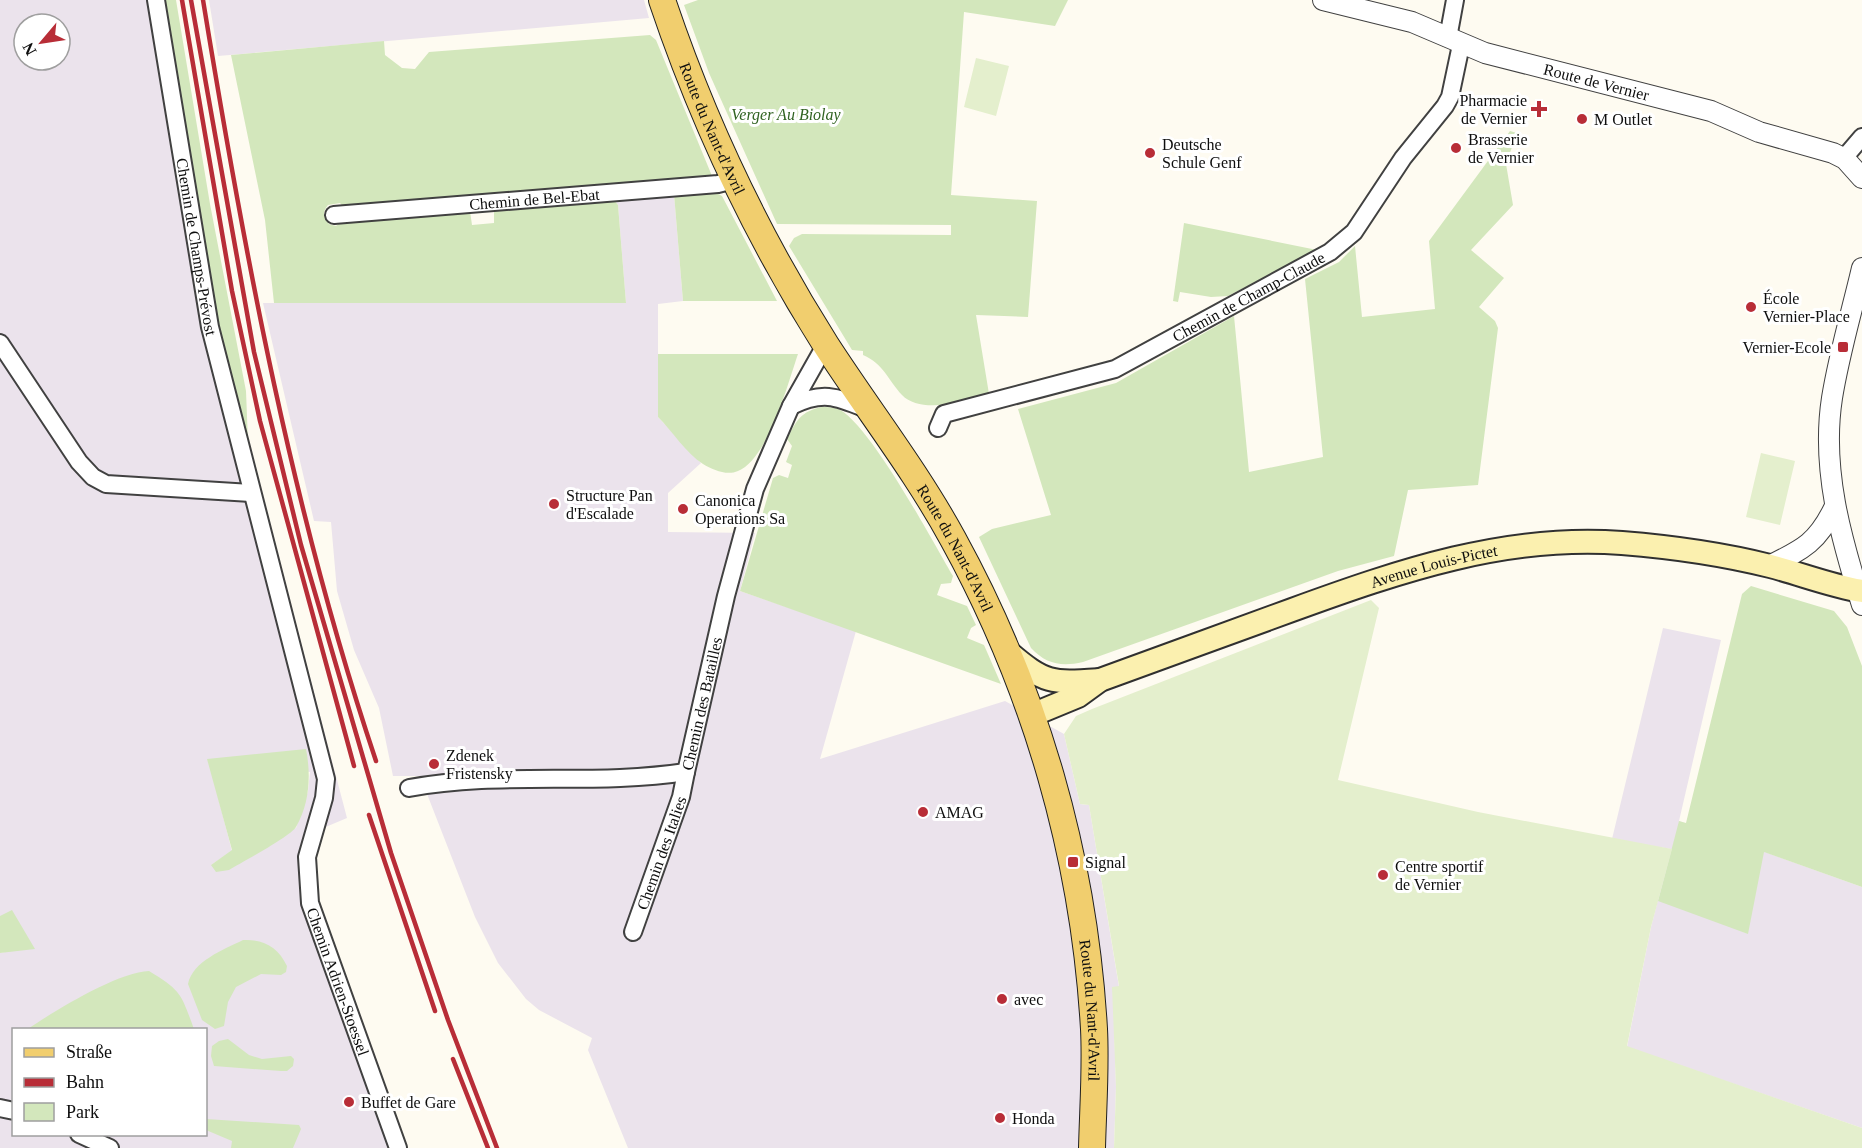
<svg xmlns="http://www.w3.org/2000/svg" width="1862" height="1148" viewBox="0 0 1862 1148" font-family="Georgia,serif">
	<rect width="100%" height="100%" fill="#fefbf1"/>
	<path fill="#ebe3ec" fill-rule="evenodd" d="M0,0H163L229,369L347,818L309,834L321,918L406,1148H0V953L5,952L0,943ZM24,24H60V60H24ZM208,759L310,772L308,791L296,828L211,865L232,851ZM14,1030H206V1134H14Z
		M209,0H644L649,18L218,56Z
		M674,194L683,301L658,304V417L701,463L668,493V532L755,533L740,591L856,631L820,759L1005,701L1064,734L1080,804L1089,805L1119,987H1113L1116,1087L1114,1148H628L588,1050L592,1038L539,1010L526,999L498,963L475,917L420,776H393L379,708L354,650L337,591L331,522L314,521L263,303H626L618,205L614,200Z
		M1663,628L1721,640L1679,821L1862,887V1128L1627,1047L1651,927L1671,849L1612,839Z"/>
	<path fill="#d3e7bc" d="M163,0H176L210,204L246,391L248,442L211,296Z
		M698,0H1068L1055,26L964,12L951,195L1037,201L1028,317L976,315L989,394C966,401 921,415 902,395C888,380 884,364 863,355V351L852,350L789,246L794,238L802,234L951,235V225L777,224L709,73L684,5Z
		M650,35L656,40L712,176L708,181L345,209L340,203L328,205C322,213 323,216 329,224L336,226L343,220L470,211L472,225L494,223V210L614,200L618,205L626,303H274L265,220L231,55L384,41L385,55L402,68L415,69L429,52Z
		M1510,131L1517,133L1506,164L1513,205L1471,250L1504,278L1479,307L1495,321L1498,328L1478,485L1408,490L1394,556L1338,571L1083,662C1061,667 1046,664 1031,648L979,537L992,529L1051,515L1018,409L1116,383L1234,316L1249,472L1323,457L1305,279L1339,262L1355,246L1362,317L1435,309L1429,241Z
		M713,191L722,196L777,301H683L674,194Z
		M1184,223L1317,250L1228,296L1211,297L1180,292L1178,302L1173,301Z
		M658,354H798C788,383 768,459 738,471C727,476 713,470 703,464C686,453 672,431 658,417Z
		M822,407C826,407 832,407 836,408C867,418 934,544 953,576L951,583L941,584L937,595L967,606L976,625L971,628L967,638L984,645L1001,684L740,591L773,478L779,475L788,478L792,465L786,462L792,446L787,439C796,421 801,411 822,407Z
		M1751,586L1834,611L1847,627L1862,666V887L1764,852L1748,934L1658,901L1679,821L1686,823L1742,594Z
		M306,749C311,774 310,803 296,827C291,836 241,863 229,870L216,872L211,865L232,850L207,759Z
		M12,910L35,949L0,953V916Z
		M243,940C264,939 278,947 287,966L286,972L281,975L261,974L236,987L228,1002L224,1026L215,1029L202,1020L188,984C193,961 223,950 243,940Z
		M149,971C182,991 181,994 194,1029H28C54,1011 118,972 149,971Z
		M228,1039L249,1055L262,1059L291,1056L294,1059L293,1066L287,1071H281L214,1066L211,1056L212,1046L219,1041Z
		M206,1119L299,1125L301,1129L293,1148H231L232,1141L206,1130Z"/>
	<path fill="#e4efcd" d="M976,58L1009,66L996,116L964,107Z
		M1761,453L1795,461L1780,525L1746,517Z
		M1371,600L1379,608L1338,780L1478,812L1672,849L1651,927L1627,1046L1862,1128V1148H1114L1116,1087L1112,987L1119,986L1089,805L1080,804L1064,734L1076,716L1092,709Z"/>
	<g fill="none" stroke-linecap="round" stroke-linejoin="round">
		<defs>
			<g id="minor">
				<path id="s1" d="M156,0L210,327L326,779L324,798L307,857L310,903L398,1148"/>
				<path d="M1448,38L1455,0"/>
				<path d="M1844,158L1862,137"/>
				<path id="s2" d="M334,215L718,184L734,180"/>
				<path d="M0,343L79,462L93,477L106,484L251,493"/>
				<path d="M791,406C824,390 837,397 869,410"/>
				<path id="s3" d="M938,428L944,414L1115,369L1330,252L1354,232L1403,158L1445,106L1450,97L1461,45"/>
				<path id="s4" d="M409,788C500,771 594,786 686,772L726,596L755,489L791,406L826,344"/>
				<path id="s5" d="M633,932L681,797L686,772"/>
				<path d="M0,1108L14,1111"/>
				<path d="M79,1134L110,1148"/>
			</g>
			<g id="tertiary">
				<path id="s6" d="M1323,0L1412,22L1485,53L1711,111L1759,132L1833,153L1845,159L1862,178"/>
				<path d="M1862,268C1852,311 1839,354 1832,398C1821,469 1841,538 1862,605"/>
				<path d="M1769,566C1804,549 1818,542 1835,506"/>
			</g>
			<g id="secondary">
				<path d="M1008,652C1045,684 1052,683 1100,680"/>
				<path id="s7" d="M1032,715L1078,696L1100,680C1164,657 1228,633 1292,610C1399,571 1507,534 1622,543C1672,547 1722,554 1770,566C1801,574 1831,586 1862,591"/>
			</g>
			<g id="primary">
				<path id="s8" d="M662,0C703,122 757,236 826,345C868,410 916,471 953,539C1036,690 1084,857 1094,1029C1096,1068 1093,1108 1092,1148"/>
			</g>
		</defs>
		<use href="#minor" stroke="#414141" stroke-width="20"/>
		<use href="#tertiary" stroke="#414141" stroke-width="22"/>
		<use href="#secondary" stroke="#303030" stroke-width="26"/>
		<use href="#primary" stroke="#1f1f1f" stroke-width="28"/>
		<use href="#minor" stroke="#fff" stroke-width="16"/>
		<use href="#tertiary" stroke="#fff" stroke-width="20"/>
		<use href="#secondary" stroke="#fbf0af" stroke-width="22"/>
		<use href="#primary" stroke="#f1ce6e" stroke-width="26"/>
		<path stroke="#b82d37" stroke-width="4.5" d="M182,0L232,291L260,421L354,766
			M191,0L254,352L301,545L391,853L448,1020L497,1148
			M203,0C245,257 293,514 376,761
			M369,815L435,1011
			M453,1059L488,1148"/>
	</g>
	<g fill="#b82d37" stroke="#fff" stroke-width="2">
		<path d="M1536 100h6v6h6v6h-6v6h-6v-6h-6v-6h6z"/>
		<circle cx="1582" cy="119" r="6"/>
		<circle cx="1456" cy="148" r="6"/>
		<circle cx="1150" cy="153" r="6"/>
		<circle cx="1751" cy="307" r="6"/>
		<rect x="1837" y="341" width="12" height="12" rx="3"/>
		<circle cx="554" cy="504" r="6"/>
		<circle cx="683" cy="509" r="6"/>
		<circle cx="434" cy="764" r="6"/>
		<circle cx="923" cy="812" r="6"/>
		<rect x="1067" y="856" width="12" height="12" rx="3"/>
		<circle cx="1383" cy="875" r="6"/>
		<circle cx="1002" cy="999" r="6"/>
		<circle cx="349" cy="1102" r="6"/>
		<circle cx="1000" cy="1118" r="6"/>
	</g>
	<g text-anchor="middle" stroke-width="6" stroke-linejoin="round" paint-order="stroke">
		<g font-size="16" fill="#0e0e0e" stroke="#fff">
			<text dy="6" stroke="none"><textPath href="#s6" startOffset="286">Route de Vernier</textPath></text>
			<text dy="6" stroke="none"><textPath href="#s8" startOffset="138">Route du Nant-d'Avril</textPath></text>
			<text dy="6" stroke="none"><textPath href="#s2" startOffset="201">Chemin de Bel-Ebat</textPath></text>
			<text dy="6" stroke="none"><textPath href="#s1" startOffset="250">Chemin de Champs-Prévost</textPath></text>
			<text dy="6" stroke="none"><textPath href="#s3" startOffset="344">Chemin de Champ-Claude</textPath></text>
			<text dy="6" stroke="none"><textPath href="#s8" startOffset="624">Route du Nant-d'Avril</textPath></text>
			<text dy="6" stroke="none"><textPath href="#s7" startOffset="430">Avenue Louis-Pictet</textPath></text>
			<text dy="6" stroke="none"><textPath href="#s4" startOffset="348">Chemin des Batailles</textPath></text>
			<text dy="6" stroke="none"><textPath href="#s5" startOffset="84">Chemin des Italies</textPath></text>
			<text dy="6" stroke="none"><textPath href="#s1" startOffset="1008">Chemin Adrien-Stoessel</textPath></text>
			<text dy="6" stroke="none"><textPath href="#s8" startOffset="1110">Route du Nant-d'Avril</textPath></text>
		</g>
		<g font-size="16" fill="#0e0e0e" stroke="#fff" text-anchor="start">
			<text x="1527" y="106" text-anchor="end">Pharmacie<tspan x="1527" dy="18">de Vernier</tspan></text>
			<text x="1594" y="125">M Outlet</text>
			<text x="1468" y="145">Brasserie<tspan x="1468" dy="18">de Vernier</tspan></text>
			<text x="1162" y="150">Deutsche<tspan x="1162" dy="18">Schule Genf</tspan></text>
			<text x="1763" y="304">École<tspan x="1763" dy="18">Vernier-Place</tspan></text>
			<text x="1831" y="353" text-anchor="end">Vernier-Ecole</text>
			<text x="566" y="501">Structure Pan<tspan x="566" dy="18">d'Escalade</tspan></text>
			<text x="695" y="506">Canonica<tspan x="695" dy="18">Operations Sa</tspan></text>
			<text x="446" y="761">Zdenek<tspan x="446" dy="18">Fristensky</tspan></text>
			<text x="935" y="818">AMAG</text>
			<text x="1085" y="868">Signal</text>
			<text x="1395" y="872">Centre sportif<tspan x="1395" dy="18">de Vernier</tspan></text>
			<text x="1014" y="1005">avec</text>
			<text x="361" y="1108">Buffet de Gare</text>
			<text x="1012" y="1124">Honda</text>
		</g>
		<g font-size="16" font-style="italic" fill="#316322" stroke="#fff">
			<text x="786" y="120">Verger Au Biolay</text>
		</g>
	</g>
	<rect x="12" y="1028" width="195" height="108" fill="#ffffff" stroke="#9f9f9f" stroke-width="1.5"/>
	<rect x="24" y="1048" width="30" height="9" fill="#f1ce6e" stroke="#9f9f9f" stroke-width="1.5"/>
	<text x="66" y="1058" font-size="18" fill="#0e0e0e">Straße</text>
	<rect x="24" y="1078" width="30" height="9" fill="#b82d37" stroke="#9f9f9f" stroke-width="1.5"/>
	<text x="66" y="1088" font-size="18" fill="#0e0e0e">Bahn</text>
	<rect x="24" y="1103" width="30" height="18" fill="#d3e7bc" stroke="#9f9f9f" stroke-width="1.5"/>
	<text x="66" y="1118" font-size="18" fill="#0e0e0e">Park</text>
	<g transform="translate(42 42) rotate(241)"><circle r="28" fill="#ffffff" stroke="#9f9f9f" stroke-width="1.5"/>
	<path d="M0-4.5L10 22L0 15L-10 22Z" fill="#b82d37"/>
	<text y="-9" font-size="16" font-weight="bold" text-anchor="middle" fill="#0e0e0e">N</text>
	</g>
</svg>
